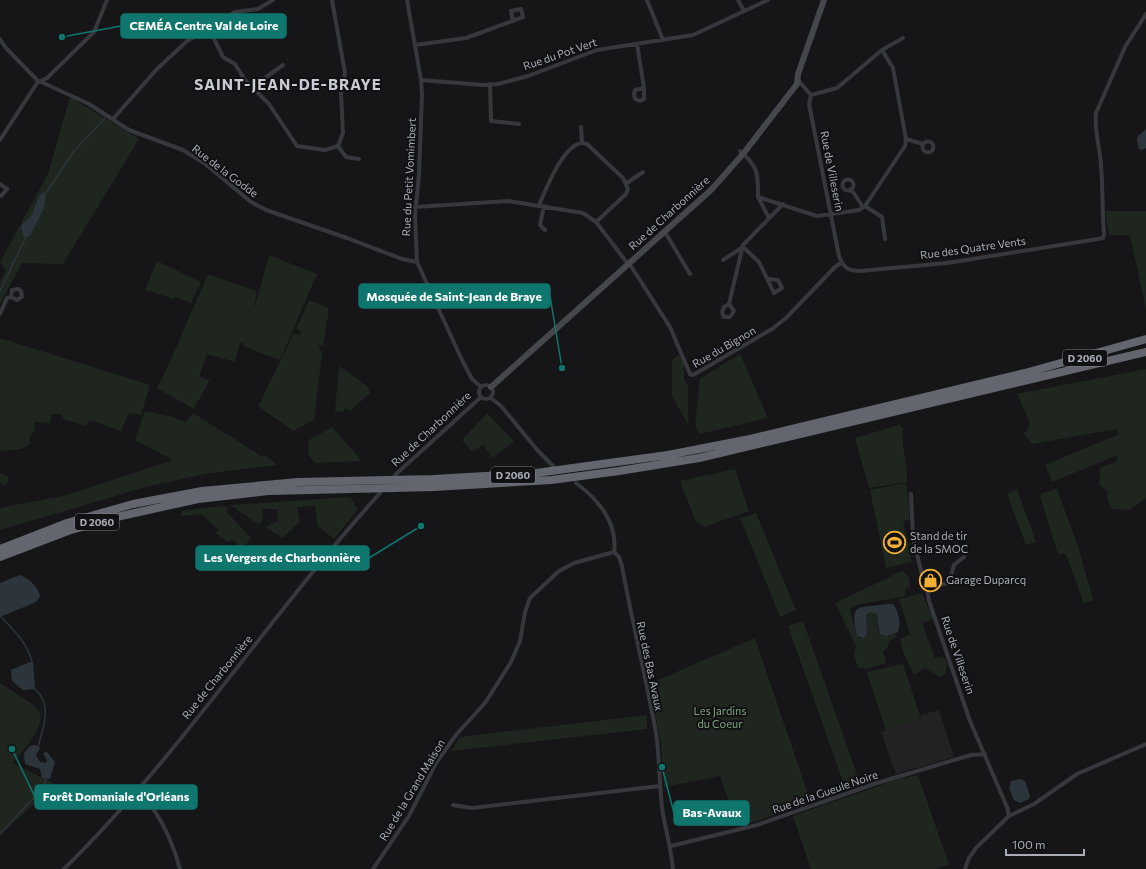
<svg xmlns="http://www.w3.org/2000/svg" width="1146" height="869" viewBox="0 0 1146 869" font-family="Commissioner,sans-serif">
	<rect width="100%" height="100%" fill="#161618"/>
	<path fill="#222225" d="M939,710L954,757L896,774L881,732L921,719V715Z"/>
	<path fill="#1e261f" d="M70,97L139,139L63,264L22,263L0,304V282L6,271L0,262L48,174Z
		M1105,211H1146V310L1130,235H1109Z
		M269,255L317,274L280,360L243,346V343H240L235,362L207,354L199,377L210,380L194,409L157,388L168,366L208,274L257,291L254,306H255Z
		M157,261L201,282L191,303L175,297L174,299L145,290Z
		M309,300L329,308L323,346L318,345L322,353L314,420L293,431L258,406L294,333L300,335L301,331L296,329Z
		M0,338L150,385L141,415L129,413L121,431L90,420L86,426L63,419L62,414H52L50,423L35,422L34,432L29,437L31,444L21,449L0,451Z
		M740,354L768,418L699,434L695,425L700,379Z
		M679,355L684,363V380L688,385V424L672,396V360Z
		M339,366L367,386L370,393L350,411L345,408L343,412L335,411Z
		M1146,369V498L1130,510L1112,509L1108,501L1107,491L1099,484L1100,468L1117,461L1118,455L1052,482L1045,465L1119,434L1116,429L1032,444L1023,433L1028,430L1030,423L1017,394Z
		M145,411L173,417L186,422L193,413L261,456L266,455L277,465L204,474L146,487L0,530V508L67,495L173,460L135,440Z
		M487,413L514,441L493,458L483,445L472,452L462,440Z
		M899,425L903,429C901,447 908,464 907,482L869,488L855,438Z
		M332,427L362,461L315,463L308,454L309,440Z
		M735,469L749,511L704,527L696,522L680,481Z
		M0,473L9,477L6,485L0,483Z
		M906,483L910,508L909,520L903,521L912,562L886,568L870,490Z
		M1017,489L1036,542L1026,545L1007,494Z
		M1057,489L1079,549L1093,600L1084,604L1066,554H1058L1040,497L1042,493Z
		M350,497L358,509L334,539L318,526L315,506L297,507L300,521L283,538L265,527L278,521L277,509H262L263,517L260,525L230,505Z
		M222,506L229,508L226,511L251,538L242,549L233,540L228,542L215,533L219,530L201,514L180,516L182,511Z
		M756,513L796,610L780,617L740,518Z
		M902,571C909,574 910,579 910,586L905,589L906,596L855,605L850,610L857,636L860,638L867,633L866,615C870,611 873,611 877,614L880,634L886,636L895,633L897,637L889,641L888,648L883,651L886,663L866,669L858,667L854,656L856,646L835,603Z
		M922,593L933,619L922,623L935,658L944,657L947,663L945,675L940,677L925,668L914,675L904,654L900,639L910,634L899,599Z
		M803,621L860,783L846,790L788,626Z
		M755,638L811,803L738,827L720,776L664,787L661,744L649,684Z
		M903,664L921,719L886,731L867,672Z
		M0,683C9,689 32,702 38,710C49,724 21,753 12,763L53,783L32,806L0,835Z
		M647,715V729L451,751L460,737Z
		M918,775L949,865L934,869H811L793,816L898,779Z"/>
	<path fill="#2c353c" d="M1146,129V148L1142,150L1139,149L1137,141L1138,136Z
		M43,192L46,194L44,208L30,236L24,237L21,227C23,221 28,221 31,216C36,208 36,199 43,192Z
		M20,575C28,578 40,588 40,597L36,602L0,617V583Z
		M886,604H893C899,612 901,622 898,632L886,636L880,634L877,614L870,612L866,615L867,633L864,638L857,636C850,602 856,609 886,604Z
		M30,662H33L35,689L23,690L12,681L11,670Z
		M35,745L40,748L36,755L40,762L46,763L47,760L43,754L46,751L55,762L50,779L42,778L40,769L25,764L24,753L30,746Z
		M1020,779L1025,781L1030,796L1029,799L1020,803L1014,800L1009,788L1011,781Z"/>
	<g fill="none" stroke-linecap="round" stroke-linejoin="round">
		<path stroke="#2c353c" stroke-width="1.5" d="M46,193L75,150L105,118
			M0,291L26,237
			M1,617C15,631 27,643 32,662
			M35,689C53,705 43,728 38,747
			M0,834L42,789L46,779"/>
		<path stroke="#37383d" stroke-width="4" d="M407,0L421,80L422,94L419,175L415,215L417,262L462,360L472,379L481,387
			M647,0L663,40
			M738,0L744,11
			M209,29L223,57L235,64L245,80L269,104L297,146L325,150L338,146L343,133L341,92L345,73L332,0
			M0,39L5,47L37,80L89,104L129,130L183,150L204,163L251,202L266,210L347,238L402,259L417,262
			M637,44L644,88L635,90L634,94L635,99L640,101L644,99V88
			M415,45L466,38L523,17L521,9L511,11L513,21
			M882,50L903,38
			M421,80L483,85L498,84L528,76L597,50L693,35L768,0
			M798,80L811,95
			M490,84L491,121L519,124
			M252,87L283,65
			M811,95L809,104L839,256C843,267 848,271 860,271L947,263L1098,239L1103,238L1104,234C1102,211 1103,188 1101,165C1100,148 1094,130 1096,113L1125,47L1146,14
			M113,119L156,70L187,41L235,12L258,9L273,0
			M581,127L582,143
			M906,139L923,144
			M0,140L37,83L47,78L94,32L107,0
			M922.5 147a5.5 5.5 0 1 1 11 0a5.5 5.5 0 1 1-11 0Z
			M338,146L346,157L359,159
			M740,151C759,167 758,175 758,197L817,216L859,210L865,206L905,146L906,139L893,68L882,50L837,88L811,95
			M842.5 185a5.5 5.5 0 1 1 11 0a5.5 5.5 0 1 1-11 0Z
			M627,183L643,172
			M0,184L7,189L1,196
			M851,189L863,207
			M758,197L769,218
			M539,205C546,189 563,145 582,143L587,144L623,178L628,189L626,194L596,222
			M544,206L540,225L545,230
			M865,206L882,217L885,239
			M415,207L508,201L583,213L596,222L628,264
			M665,232L690,274
			M723,260L743,247L759,262L774,293L782,288L778,280L769,279
			M629,263L670,327L690,374L693,375L772,329L786,318L835,267L841,263
			M729,304L734,311L730,317H724L722,312L724,307L729,304L743,245L783,204
			M0,314L7,298L11,297L17,300L22,297L21,291L18,289L12,290L11,297
			M479 392a7 7 0 1 1 14 0a7 7 0 1 1-14 0Z
			M491,398L501,406L539,452L553,466
			M395,475L481,397
			M576,483C598,499 618,523 614,552
			M911,494L913,538L924,583L927,587L929,601L970,721L1007,807L1009,816
			M614,552L619,557L622,566C632,622 646,677 656,733C660,760 659,788 663,815C667,833 671,850 673,869
			M927,587L949,583L954,565L964,557
			M137,790C159,811 172,840 180,869
			M453,805L472,808L660,786
			M671,846L757,825L877,783L971,755L985,754
			M64,869C181,754 270,615 380,493
			M373,869L409,816L436,763L456,735L485,703L511,662L520,641L525,612L530,598L559,571L574,563L614,552
			M965,869L969,858L976,848L1009,816L1034,804L1077,774L1146,744"/>
		<path stroke="#45474d" stroke-width="6" d="M491,387L711,190L743,154L797,84L798,74L824,0"/>
		<path stroke="#63666e" stroke-width="8" d="M0,549L67,523L101,513L133,504L202,491L298,482L434,479L536,473L668,455L750,439L1025,373L1146,339
			M0,557L68,531L112,518L198,499L268,491L434,487L551,480L619,471L699,458L1146,352"/>
	</g>
	<defs>
		<symbol id="stadium-ring" viewBox="-11 -11 22 22"><circle r="9.5" fill="#111113" stroke="#f2b134" stroke-width="1.5"/><path d="M0-5a6.5 5 0 1 0 0 10a6.5 5 0 1 0 0-10ZM-3.5-1.8h7v3.6h-7Z" fill="#f2b134"/></symbol>
		<symbol id="shop-ring" viewBox="-11 -11 22 22"><circle r="9.5" fill="#111113" stroke="#f2b134" stroke-width="1.5"/><path d="M-5-2.5h2.3a2.7 3.5 0 0 1 5.4 0H5L5.5 6h-11ZM-1.5-2.5h3a1.5 2.3 0 0 0-3 0Z" fill="#f2b134"/></symbol>
	</defs>
	<g fill-rule="evenodd">
		<use href="#stadium-ring" x="882" y="530" width="25" height="25"/>
		<use href="#shop-ring" x="918" y="568" width="25" height="25"/>
	</g>
	<g text-anchor="middle" stroke-width="4" stroke-linejoin="round" paint-order="stroke">
		<g fill="#111113" stroke="#7b7e86" stroke-width="1">
			<rect x="1063" y="350" width="44" height="16" rx="3"/>
			<rect x="491" y="467" width="44" height="16" rx="3"/>
			<rect x="75" y="514" width="44" height="16" rx="3"/>
		</g>
		<g font-size="10" font-weight="bold" fill="#a8adb8">
			<text x="1085" y="362">D 2060</text>
			<text x="513" y="479">D 2060</text>
			<text x="97" y="526">D 2060</text>
		</g>
		<g font-size="11" fill="#a8adb8" stroke="#111113">
			<text transform="translate(560 54) rotate(-19)" y="4">Rue du Pot Vert</text>
			<text transform="translate(225 171) rotate(37)" y="4">Rue de la Godde</text>
			<text transform="translate(832 171) rotate(79)" y="4">Rue de Villeserin</text>
			<text transform="translate(409 177) rotate(-87)" y="4">Rue du Petit Vomimbert</text>
			<text transform="translate(669 213) rotate(-42)" y="4">Rue de Charbonnière</text>
			<text transform="translate(973 248) rotate(-8)" y="4">Rue des Quatre Vents</text>
			<text transform="translate(724 347) rotate(-30)" y="4">Rue du Bignon</text>
			<text transform="translate(431 429) rotate(-43)" y="4">Rue de Charbonnière</text>
			<text transform="translate(958 655) rotate(71)" y="4">Rue de Villeserin</text>
			<text transform="translate(650 666) rotate(78)" y="4">Rue des Bas Avaux</text>
			<text transform="translate(217 677) rotate(-51)" y="4">Rue de Charbonnière</text>
			<text transform="translate(412 790) rotate(-59)" y="4">Rue de la Grand Maison</text>
			<text transform="translate(825 792) rotate(-19)" y="4">Rue de la Gueule Noire</text>
		</g>
		<g font-size="11" fill="#a8adb8" stroke="#111113" text-anchor="start">
			<text x="910" y="540">Stand de tir<tspan x="910" dy="13">de la SMOC</tspan></text>
			<text x="946" y="584">Garage Duparcq</text>
		</g>
		<g font-size="11" fill="#7fa381" stroke="#111113">
			<text x="720" y="715">Les Jardins<tspan x="720" dy="13">du Coeur</tspan></text>
		</g>
		<g font-size="15" font-weight="bold" letter-spacing="1" fill="#c9ccd4" stroke="#111113">
			<text x="288" y="90">SAINT-JEAN-DE-BRAYE</text>
		</g>
	</g>
	<path fill="none" stroke="#0f766e" stroke-width="1.5" d="M62 37L121 26M562 368L550 296M421 526L369 558M12 749L35 797M662 767L674 813"/>
	<g fill="#0f766e" stroke="#111113" stroke-width="1.5">
		<circle cx="62" cy="37" r="4"/>
		<circle cx="562" cy="368" r="4"/>
		<circle cx="421" cy="526" r="4"/>
		<circle cx="12" cy="749" r="4"/>
		<circle cx="662" cy="767" r="4"/>
	</g>
	<g fill="#0f766e" stroke="#0f766e" stroke-width="1.5">
		<rect x="121" y="14" width="165" height="24" rx="4"/>
		<rect x="359" y="284" width="191" height="24" rx="4"/>
		<rect x="196" y="546" width="173" height="24" rx="4"/>
		<rect x="35" y="785" width="162" height="24" rx="4"/>
		<rect x="674" y="801" width="75" height="24" rx="4"/>
	</g>
	<g font-size="12" text-anchor="middle" font-weight="bold" fill="#fff">
		<text x="204" y="30">CEMÉA Centre Val de Loire</text>
		<text x="454" y="301">Mosquée de Saint-Jean de Braye</text>
		<text x="282" y="562">Les Vergers de Charbonnière</text>
		<text x="116" y="801">Forêt Domaniale d'Orléans</text>
		<text x="712" y="817">Bas-Avaux</text>
	</g>
	<path d="M1006 849v6h78v-6" fill="none" stroke="#a8adb8" stroke-width="2"/>
	<text x="1012" y="849" font-size="12" fill="#a8adb8" stroke="#111113" stroke-width="3" paint-order="stroke">100 m</text>
</svg>
